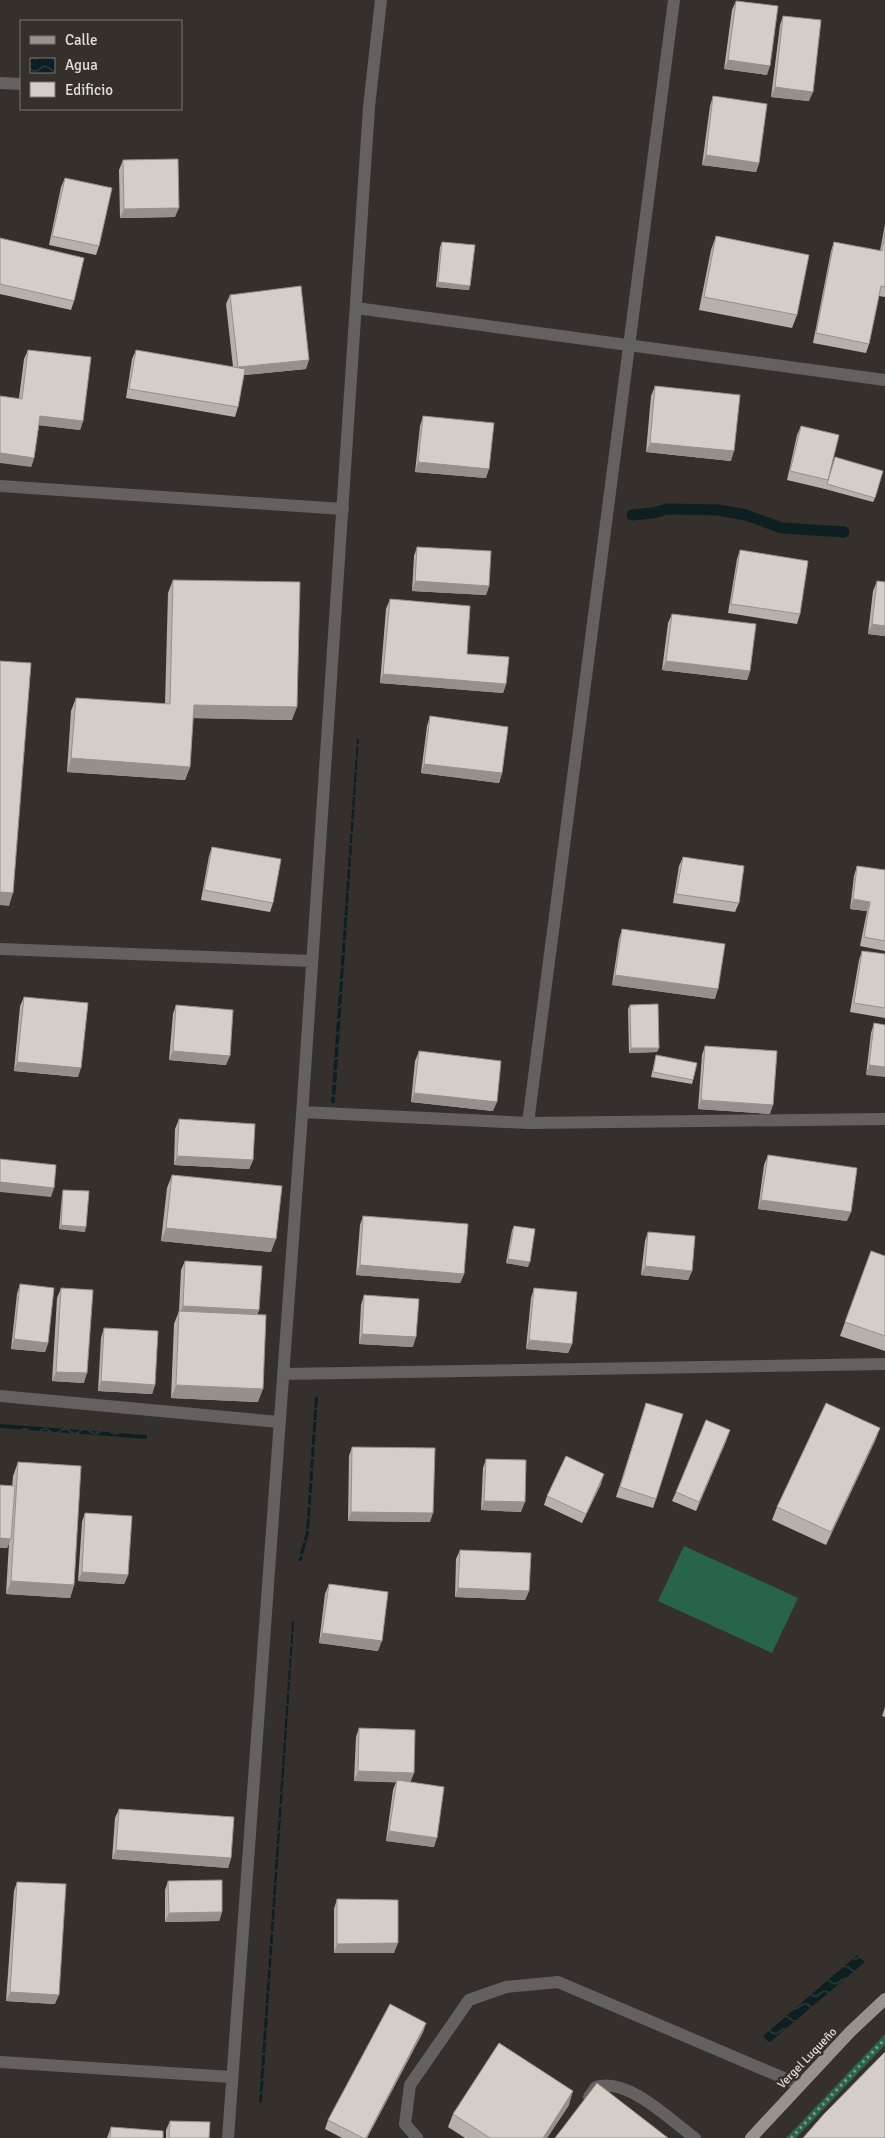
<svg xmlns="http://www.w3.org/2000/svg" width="885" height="2138" viewBox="0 0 885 2138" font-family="Signika,sans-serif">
	<defs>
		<pattern id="water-waves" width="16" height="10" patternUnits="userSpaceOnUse" patternTransform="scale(1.25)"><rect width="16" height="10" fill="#0f1f21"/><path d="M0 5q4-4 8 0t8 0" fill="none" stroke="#323f41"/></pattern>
	</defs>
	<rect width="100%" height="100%" fill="#35302b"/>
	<path fill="#286548" d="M684,1546L798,1598L772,1653L658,1601Z
		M885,2034V2045L796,2138H786Z"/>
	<path fill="url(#water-waves)" d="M357,739H359L335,1103H331Z
		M315,1395L318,1396L309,1533L301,1562L298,1560L306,1533Z
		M0,1424L147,1435V1439L0,1428Z
		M292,1621L294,1622L262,2102H259Z
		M857,1955L865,1962L769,2043L763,2036Z"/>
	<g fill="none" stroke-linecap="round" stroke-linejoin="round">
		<path stroke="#0f1f21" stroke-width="11" d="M632,515L653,513L667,509L719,510L746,515L782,528L844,532"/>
		<path stroke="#928e8a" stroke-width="3" stroke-dasharray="2.5 4" stroke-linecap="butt" d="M791,2138L885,2039"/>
		<path stroke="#656160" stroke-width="12" d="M589,2097L596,2087C628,2077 670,2120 695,2138
			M417,2138L405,2124L410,2085L469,2000L506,1987L558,1982L800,2085"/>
		<path stroke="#656160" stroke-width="12" d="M0,83L21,84
			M356,308L885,380
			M0,486L343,509
			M0,949L312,961
			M302,1112L528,1123L885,1119
			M528,1123L674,0
			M283,1374L885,1364
			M0,1396L279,1422
			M0,2062L231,2077
			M228,2138L303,1101L369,107L381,0"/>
		<path stroke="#98918e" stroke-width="12" d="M751,2138L851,2031L885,1999"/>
	</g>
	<path fill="#b7b1ac" d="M736,1L767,75L724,69L732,10Z
		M783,16L809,101L771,97L780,25Z
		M713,96L759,163L756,172L702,165L710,106Z
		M123,160L175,217L120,218L119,170Z
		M65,178L99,246L96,255L49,245L61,187Z
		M885,224V297L879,296L869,344L866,353L813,343L831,251L834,242L880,251Z
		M716,236L797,315L792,328L699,310L711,250Z
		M0,238L74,301L71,310L0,294Z
		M442,242L469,290L436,287L440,247Z
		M230,295L306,369L244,375L238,407L235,417L126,398L132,359L136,350L233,367L226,304Z
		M28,350L83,421L80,430L39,425L34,458L31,467L19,398L24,359Z
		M655,386L731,461L646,452L651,396Z
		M423,416L486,478L415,472L420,426Z
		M801,426L831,470L875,498L873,502L825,489L787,480L797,435Z
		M417,547L489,586L486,595L412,591L414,556Z
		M740,550L800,614L797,624L728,613L737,559Z
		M173,580L292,720L193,718L190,767L185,780L67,772L71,711L76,698L165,704L168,593Z
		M877,581L885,582V636L868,634L873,591Z
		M390,599L467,654L506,684L503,693L380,683L386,609Z
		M672,614L750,671L747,680L662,670L668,623Z
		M430,716L502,773L499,783L421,773L427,726Z
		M212,847L273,903L270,912L201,900L209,856Z
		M683,857L739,903L735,912L673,903L679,866Z
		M857,866L885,870V951L860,946L867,911L850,909L854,876Z
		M622,929L715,999L612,985L619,939Z
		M862,951L885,954V1018L850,1012L859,960Z
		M24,997L78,1077L14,1071L20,1006Z
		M176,1005L226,1065L169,1060L173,1014Z
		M630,1005L659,1048L657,1052L629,1053L628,1009Z
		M874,1023L885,1025L866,1075L871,1033Z
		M705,1046L770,1114L698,1109L702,1055Z
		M419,1051L493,1111L411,1102L415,1061Z
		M656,1055L693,1080L692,1084L651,1077Z
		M179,1119L253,1160L249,1169L174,1165L175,1129Z
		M768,1155L847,1221L758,1209L764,1165Z
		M172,1175L271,1252L161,1241L167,1188Z
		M63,1190L85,1232L59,1229L62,1195Z
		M363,1216L464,1274L460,1283L356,1275L360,1225Z
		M514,1226L528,1267L506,1263L512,1230Z
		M648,1232L692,1271L688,1280L641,1275L645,1241Z
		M871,1251L885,1256V1351L840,1336Z
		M185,1261L259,1310L257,1315L258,1402L171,1398L174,1324L179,1311L181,1270Z
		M20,1284L48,1343L45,1352L11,1349L17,1294Z
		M61,1288L84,1383L52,1381L57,1298Z
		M534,1288L572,1344L568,1353L526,1349L531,1298Z
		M364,1295L413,1347L359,1344L361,1305Z
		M104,1328L155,1385L152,1394L98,1391L101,1338Z
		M646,1403L656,1499L653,1508L616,1497Z
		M880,1428L875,1441L826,1545L772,1520L777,1507Z
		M727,1439L696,1511L672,1501L676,1492Z
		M352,1447L430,1522L348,1521L349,1456Z
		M486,1459L521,1512L481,1510L483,1468Z
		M18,1462L74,1585L70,1598L6,1594L9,1543L7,1548L13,1476Z
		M601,1484L582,1523L544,1505L547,1496Z
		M85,1513L128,1575L124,1584L78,1581L82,1522Z
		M460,1550L529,1591L525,1600L455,1597L456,1559Z
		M329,1584L378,1651L319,1643L325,1594Z
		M885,1707V1717L882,1716Z
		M359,1728L414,1773L410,1782L434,1847L386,1841L393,1790L396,1782L354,1781L356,1737Z
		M119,1809L231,1858L228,1868L112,1859L115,1818Z
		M168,1881L222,1912L219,1921L165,1922V1890Z
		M17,1882L55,2004L6,2001L14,1891Z
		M337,1899L394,1953H334V1909Z
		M426,2023L423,2032L367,2138H342L325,2129L328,2120Z
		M569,2105L547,2138H465L448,2127L453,2114Z
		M170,2121L209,2138H166V2130Z
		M111,2127L163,2138H107Z"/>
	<path fill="#95908c" d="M728,60L770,66L767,75L724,69Z
		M775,87L813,92L809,101L771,97Z
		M706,155L759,163L756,172L702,165Z
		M179,208L175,217L120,218L124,209Z
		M438,282L470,286L469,290L436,287Z
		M309,360L306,369L235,376L238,367Z
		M40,416L83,421L80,430L37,425Z
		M650,443L734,451L731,461L646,452Z
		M0,453L34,458L31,467L0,463Z
		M418,462L489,469L486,478L415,472Z
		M415,581L489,586L486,595L412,591Z
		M872,624L885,626V636L868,634Z
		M666,661L750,671L747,680L662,670Z
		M383,674L506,684L503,693L380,683Z
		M194,705L297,707L292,720L189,718Z
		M71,758L190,767L185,780L67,772Z
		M424,764L502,773L499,783L421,773Z
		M0,892L13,893L9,906L0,905Z
		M853,899L870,902L867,911L850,909Z
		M615,975L718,989L715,999L612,985Z
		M631,1048H659L657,1052L629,1053Z
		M173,1051L230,1056L226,1065L169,1060Z
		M17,1062L81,1068L78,1077L14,1071Z
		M869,1065L885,1067V1077L866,1075Z
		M414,1093L497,1102L493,1111L411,1102Z
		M701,1100L773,1105L770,1114L698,1109Z
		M177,1156L253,1160L249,1169L174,1165Z
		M0,1182L54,1188L51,1197L0,1192Z
		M761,1200L851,1212L847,1221L758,1209Z
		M61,1225L86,1227L85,1232L59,1229Z
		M166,1228L276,1239L271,1252L161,1241Z
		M508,1259L530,1262L528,1267L506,1263Z
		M360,1265L464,1274L460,1283L356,1275Z
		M645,1266L692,1271L688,1280L641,1275Z
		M183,1306L259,1310L256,1319L179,1315Z
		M362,1334L416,1337L413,1347L359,1344Z
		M14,1339L48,1343L45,1352L11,1349Z
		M529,1340L572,1344L568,1353L526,1349Z
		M56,1372L87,1373L84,1383L52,1381Z
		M101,1381L155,1385L152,1394L98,1391Z
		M176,1385L263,1389L258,1402L171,1398Z
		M880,1428L875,1441L826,1545L831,1532Z
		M730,1430L727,1439L696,1511L699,1502Z
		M604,1474L601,1484L582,1523L586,1514Z
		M484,1501L525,1502L521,1512L481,1510Z
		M351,1512L433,1513L430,1522L348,1521Z
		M0,1538L11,1539L7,1548H0Z
		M82,1572L128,1575L124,1584L78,1581Z
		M11,1581L74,1585L70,1598L6,1594Z
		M458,1588L529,1591L525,1600L455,1597Z
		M322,1633L382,1641L378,1651L319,1643Z
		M358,1771L414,1773L410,1783L354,1781Z
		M389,1831L437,1838L434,1847L386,1841Z
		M116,1850L231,1858L228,1868L112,1859Z
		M222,1912L219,1921L165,1922L169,1913Z
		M398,1943L394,1953H334L337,1944Z
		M10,1992L59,1995L55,2004L6,2001Z
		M426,2023L423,2032L367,2138H366Z
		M573,2091L569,2105L547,2138H543Z"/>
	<path fill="#d5cec8" stroke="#95908c" d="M736,1L778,6L770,66L728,60Z
		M783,16L821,20L813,92L775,87Z
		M713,96L767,104L759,163L706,155Z
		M178,159L179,208L124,209L123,160Z
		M65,178L112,188L99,246L52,236Z
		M885,233V287L881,286L869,344L816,333L834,242L882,251Z
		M716,236L809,255L797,315L704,297Z
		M0,238L84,258L74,301L0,284Z
		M442,242L475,245L470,286L438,282Z
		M301,286L309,360L238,367L230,295Z
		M28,350L91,357L83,421L40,416L34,458L0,453V396L22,399Z
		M136,350L245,369L238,407L129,389Z
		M655,386L740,395L734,451L650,443Z
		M423,416L494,423L489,469L418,462Z
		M801,426L839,435L828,480L790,471Z
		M835,457L883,471L875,498L827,484Z
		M417,547L491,551L489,586L415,581Z
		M740,550L808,561L800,614L731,604Z
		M173,580L300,582L297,707L194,705L190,767L71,758L76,698L170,704Z
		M877,581L885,582V626L872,624Z
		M390,599L470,606L467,654L509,657L506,684L383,674Z
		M672,614L756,624L750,671L666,661Z
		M0,661L31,663L13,893L0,892Z
		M430,716L508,727L502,773L424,764Z
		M212,847L281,859L273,903L204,890Z
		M683,857L744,866L739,903L676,894Z
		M857,866L885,870V941L864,937L870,902L853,899Z
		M622,929L725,944L718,989L615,975Z
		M862,951L885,954V1008L854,1003Z
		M24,997L88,1003L81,1068L17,1062Z
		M658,1004L659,1048H631L630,1005Z
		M176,1005L233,1010L230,1056L173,1051Z
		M874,1023L885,1025V1067L869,1065Z
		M705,1046L777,1051L773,1105L701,1100Z
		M419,1051L501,1061L497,1102L414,1093Z
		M656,1055L697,1063L693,1080L653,1072Z
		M179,1119L255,1124L253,1160L177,1156Z
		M768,1155L857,1168L851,1212L761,1200Z
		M0,1159L56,1165L54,1188L0,1182Z
		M172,1175L282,1186L276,1239L166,1228Z
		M63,1190L89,1191L86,1227L61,1225Z
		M363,1216L468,1224L464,1274L360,1265Z
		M514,1226L535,1229L530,1262L508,1259Z
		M648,1232L695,1236L692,1271L645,1266Z
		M871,1251L885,1256V1336L845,1322Z
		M185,1261L262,1266L259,1310L183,1306Z
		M20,1284L54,1288L48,1343L14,1339Z
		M61,1288L93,1290L87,1373L56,1372Z
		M534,1288L577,1292L572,1344L529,1340Z
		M364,1295L419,1299L416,1337L362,1334Z
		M179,1311L266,1315L263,1389L176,1385Z
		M104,1328L158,1331L155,1385L101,1381Z
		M646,1403L683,1414L656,1499L620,1487Z
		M826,1403L880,1428L831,1532L777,1507Z
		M706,1420L730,1430L699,1502L676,1492Z
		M352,1447L435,1448L433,1513L351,1512Z
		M566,1456L604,1474L586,1514L547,1496Z
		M486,1459L526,1460L525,1502L484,1501Z
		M18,1462L81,1466L74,1585L11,1581Z
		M0,1485L15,1486L11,1539L0,1538Z
		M85,1513L132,1516L128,1575L82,1572Z
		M460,1550L531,1553L529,1591L458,1588Z
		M329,1584L388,1592L382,1641L322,1633Z
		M359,1728L415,1730L414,1773L358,1771Z
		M397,1780L444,1787L437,1838L389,1831Z
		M119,1809L234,1817L231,1858L116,1850Z
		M222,1880V1912L169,1913L168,1881Z
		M17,1882L66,1884L59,1995L10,1992Z
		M337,1899L398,1900V1943L337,1944Z
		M390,2004L426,2023L366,2138H363L328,2120Z
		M499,2043L573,2091L543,2138H490L453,2114Z
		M885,2052V2138H803L824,2114Z
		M597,2083L668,2138H555Z
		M170,2121L210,2122L209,2138H169Z
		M111,2127L163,2131V2138H110Z"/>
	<g text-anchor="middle" stroke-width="5" stroke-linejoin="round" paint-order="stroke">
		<g font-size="12" fill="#e3dfdc" stroke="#35302b">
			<text transform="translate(807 2058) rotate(-46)" y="4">Vergel Luqueño</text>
		</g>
	</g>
	<rect x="20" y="20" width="162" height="90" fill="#35302b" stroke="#7b7672"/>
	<rect x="30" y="36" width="25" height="8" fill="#98918e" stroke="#7b7672"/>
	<text x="65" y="45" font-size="15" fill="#e3dfdc">Calle</text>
	<rect x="30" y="58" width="25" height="15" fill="url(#water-waves)" stroke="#7b7672"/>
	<text x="65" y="70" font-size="15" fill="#e3dfdc">Agua</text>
	<rect x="30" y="82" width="25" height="15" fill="#d5cec8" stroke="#7b7672"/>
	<text x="65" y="95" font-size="15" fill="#e3dfdc">Edificio</text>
</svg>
